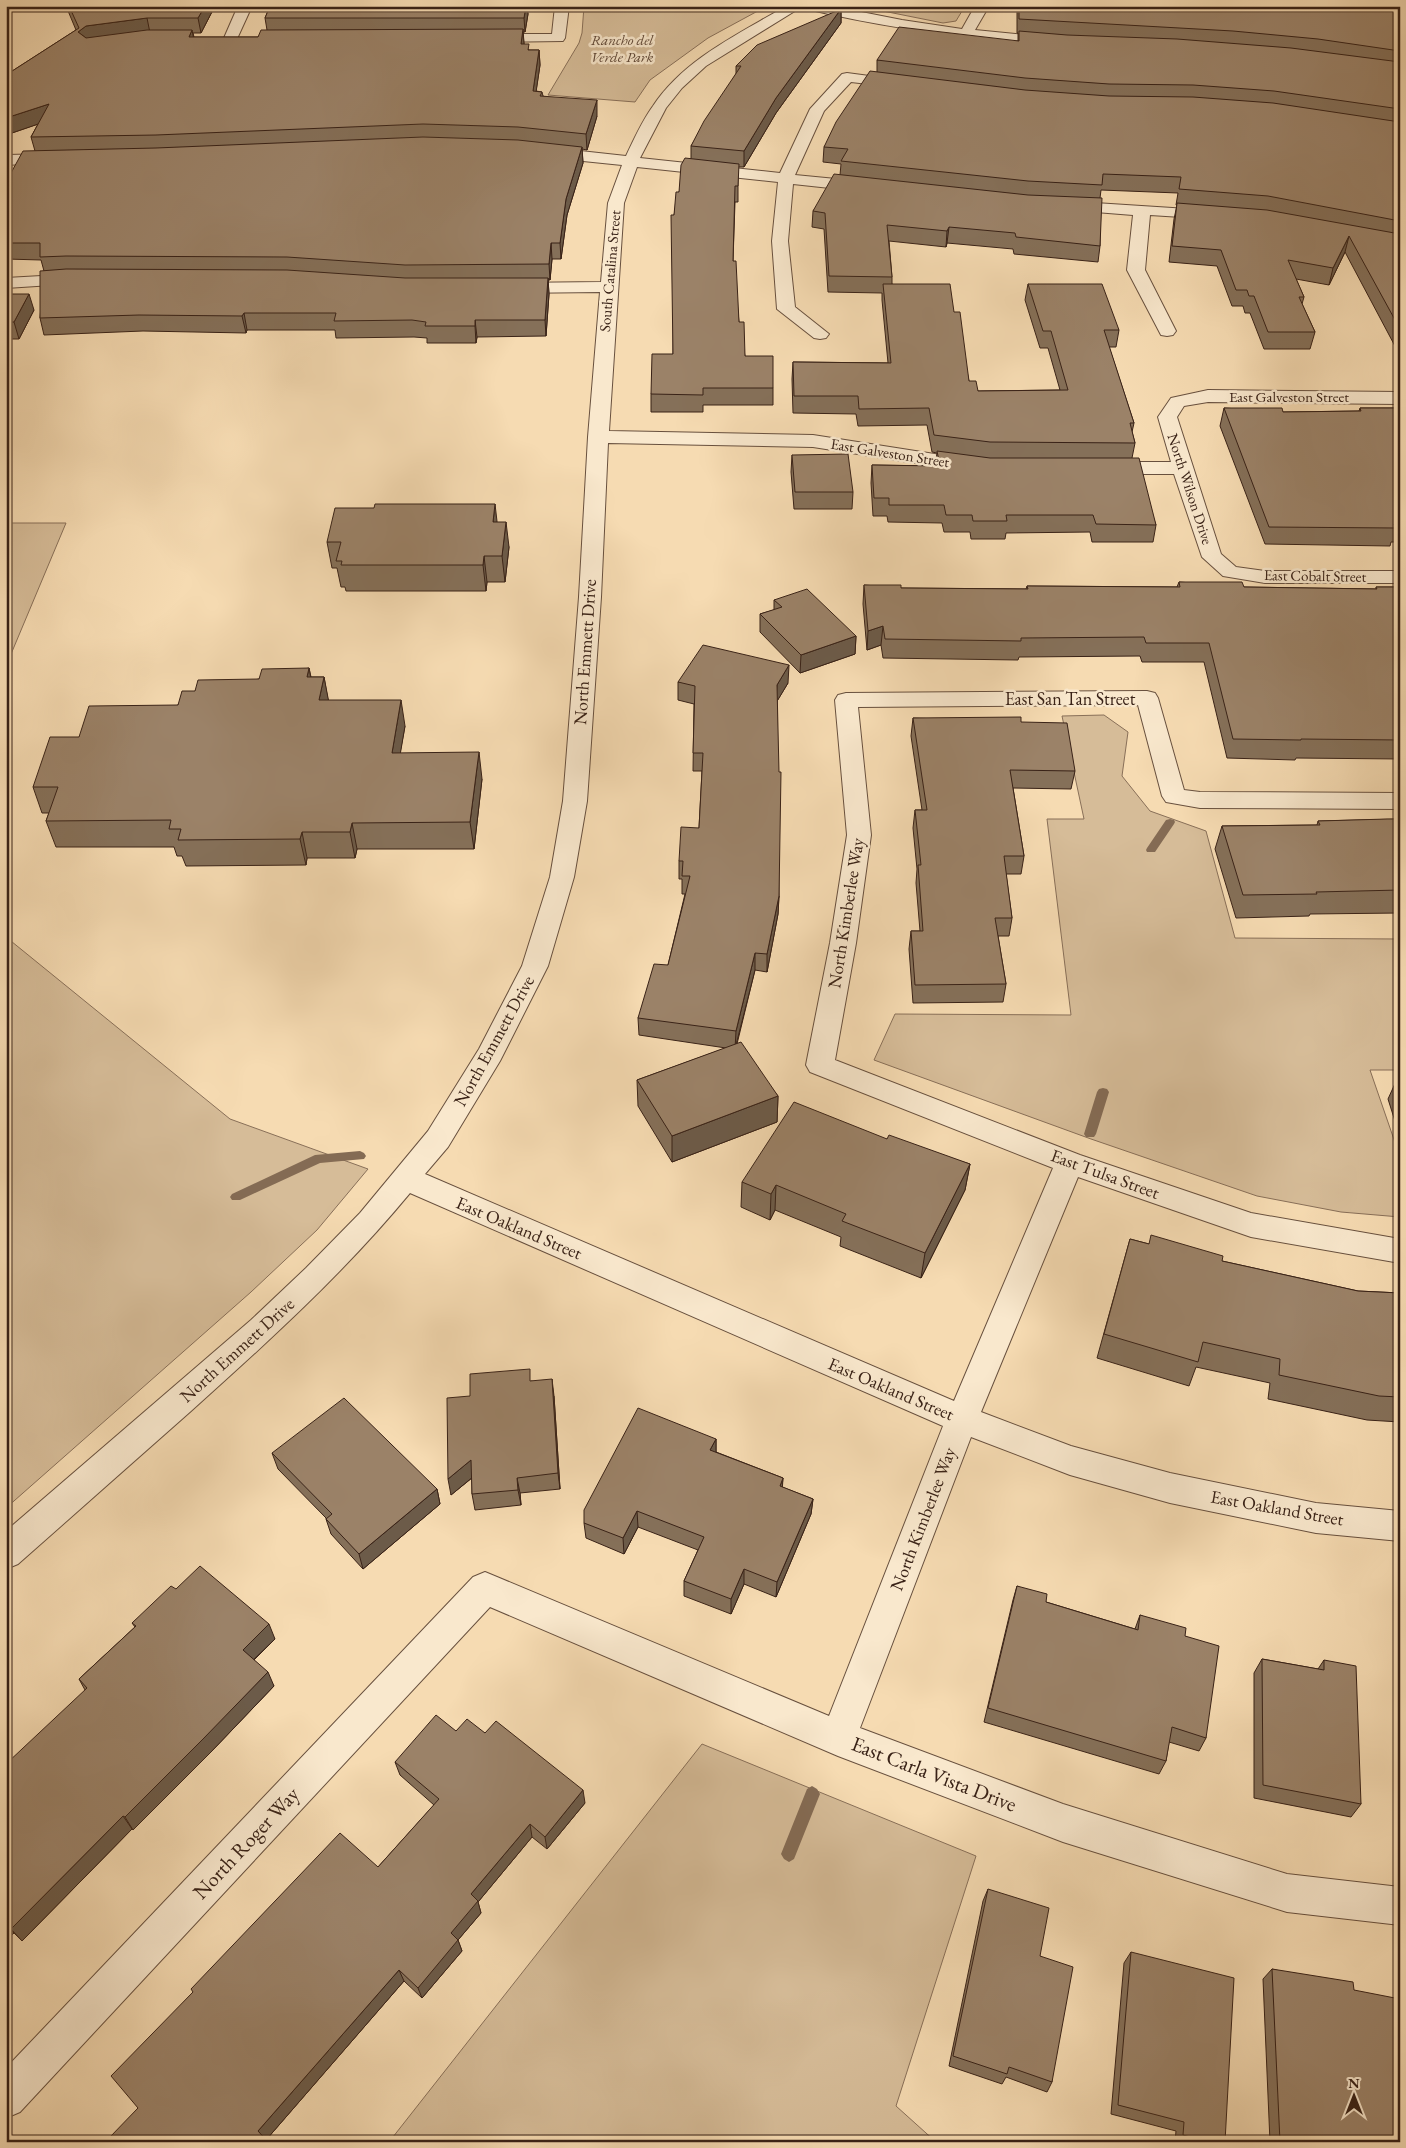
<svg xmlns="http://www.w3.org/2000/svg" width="1406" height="2148" viewBox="0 0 1406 2148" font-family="'EB Garamond',serif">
	<rect width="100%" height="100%" fill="#f6dbb2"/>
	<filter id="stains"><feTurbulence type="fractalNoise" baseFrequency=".004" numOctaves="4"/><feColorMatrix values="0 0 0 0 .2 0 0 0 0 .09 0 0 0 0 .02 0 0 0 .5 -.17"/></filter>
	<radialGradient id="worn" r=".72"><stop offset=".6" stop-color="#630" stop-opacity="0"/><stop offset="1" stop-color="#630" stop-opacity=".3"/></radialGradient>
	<path fill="#d6bc98" stroke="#886f58" d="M584,6H767L708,38L650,80L635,102L548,95L579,43L582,33Z
		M858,6H965L956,21L943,23Z
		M11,523H66L6,666V532Z
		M1104,715L1128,732L1122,776L1150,811L1206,831L1235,938L1400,939V1070H1370L1400,1157V1217L1341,1212L1257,1196L1091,1139L874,1060L895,1014L1071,1015L1047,819H1084L1062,716Z
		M6,937L230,1119L368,1169L317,1230L251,1292L6,1508Z
		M702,1744L976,1856L896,2106L936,2142H389Z"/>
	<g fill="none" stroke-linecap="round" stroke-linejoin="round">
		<path fill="#846b54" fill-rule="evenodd" d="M1170,819L1174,820L1175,822L1174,824L1155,852H1147L1146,850L1147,848L1166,820Z
			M1103,1088L1107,1089L1109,1092L1096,1134L1094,1137H1086L1084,1134L1097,1092L1099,1089Z
			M360,1151L364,1153L366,1156L364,1159L320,1163L240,1200H232L230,1197L232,1194L315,1155Z
			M812,1786L817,1789L820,1794L794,1859L789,1862L784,1859L781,1854L807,1789Z"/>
		<defs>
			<path id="minor" d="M238,6H252L236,41H226L224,38Z
				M555,6H569L565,38L563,41L486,42L479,38L486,34H552Z
				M786,6H803L706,66L682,88L666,108L640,158L780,173L810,109L842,74L847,73L907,81L909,84L907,87L902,88L851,82L824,111L795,175L867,182L873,184L875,187L873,190L867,192L793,184L788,241L795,307L829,334L826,338L820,339L814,338L777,309L772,241L778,182L637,167L624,203L609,431L813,435L973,460L980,462L983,466L980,470L973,472L813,447L608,443L601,597L587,801L574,877L548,966L500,1061L448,1147L425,1174L954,1401L1053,1168L810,1072L806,1065L830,943L847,835L835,700L838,695L846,693L1147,691L1155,693L1158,698L1184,790L1200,792L1400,793V809L1200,808L1166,802L1162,796L1138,705L858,707L871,835L856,943L835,1060L1080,1155L1251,1213L1400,1239V1263L1251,1237L1078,1177L981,1412L1071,1446L1170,1473L1316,1503L1400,1511V1541L1316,1533L1170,1503L1070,1475L971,1437L860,1728L1063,1804L1287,1874L1400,1887V1925L1287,1912L1063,1842L838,1756L490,1607L20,2112L6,2118V2068L473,1577L485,1572L497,1577L829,1716L943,1426L410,1193C344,1273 268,1342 191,1411C133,1462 76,1513 18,1564L6,1569V1531L251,1320L306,1268L360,1213L428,1131L479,1049L522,966L550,877L563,801L579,597L588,437L600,292L512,293L506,292L503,288L506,284L512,283L601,282L608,203L622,165L544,157L539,155L536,152L539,149L544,147L626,156C634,139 642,121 653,106C684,59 739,34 786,6Z
				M805,6H831L902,20L962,29L975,6H989L975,30L1055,38L1062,42L1055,46C972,39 889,29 807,9Z
				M54,154L60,156L62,159L60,162L6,165V155Z
				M1064,201L1219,211L1221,214L1219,217L1213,219L1150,215L1145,270L1176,331L1173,335L1167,336L1161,335L1127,270L1133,215L1058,209L1056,206L1058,203Z
				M77,274L83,275L86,279L83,283L6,288V278Z
				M1208,390L1400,392V404L1208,402L1184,406L1177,417L1221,554L1236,567L1265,571H1400V583H1265L1223,576L1202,557L1174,474H1104L1097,472L1094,468L1097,464L1104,462H1171L1158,417L1171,398Z"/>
		</defs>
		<use href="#minor" stroke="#68503e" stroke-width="2"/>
		<use href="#minor" fill="#f9e8cd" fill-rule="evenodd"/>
	</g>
	<path fill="#857059" stroke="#392217" d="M66,6H215L201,33H193L194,37H258L267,30L265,18L270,6H527L528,14L525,32H523L524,44L529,50H539L540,65L536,91L542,92L543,96L597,116L587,150L582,149L583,163L567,215L561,259H552L550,280H548L549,294L546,336L477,337L476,343H427V338L414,337L336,338L335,330H247L246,333L143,331L44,335L40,318L44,271L41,260L6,259V182L35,151L31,137L38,124L6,135V75L76,30Z
		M1017,6H1400V348H1396L1345,252L1329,285L1296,279L1304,297L1302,304L1315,332L1310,349H1264L1250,313H1245L1243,306H1232L1217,266L1169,262L1174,219L1177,205H1176L1178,193L1101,190L1100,198V246L1098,262L1014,254L1013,249L947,243L946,247L889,241L892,277V284L954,312L969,381L978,391L1060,390L1048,348H1040L1025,300L1028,284L1119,330L1116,347H1109L1134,423L1132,432L1135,443L1132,458L1156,525L1153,542H1092L1090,532L1006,533L1005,539H971L970,532H944L942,523L888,522L887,516H873L871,483L872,465L935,466L937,453L932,452L927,425L858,426L856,414L793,413L792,379L793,362L888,363L882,300V293L828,292L824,229L812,227L813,211L840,175L841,164L823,162L824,147L877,72V60L1018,41V33H1017Z
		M841,9V23L776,113L744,167H738V202H735L733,261L739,322L745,356L773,388V405H703V412H651V394L673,354L674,215L679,192L691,158V146L736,74V66Z
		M6,294L34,310L19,339H6Z
		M1224,408L1283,412L1359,411L1360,408H1400V542H1391L1390,546L1265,544L1220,426Z
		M792,455L853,492L852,509H794L791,472Z
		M497,522L509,547L505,582H487L486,591H346L345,587H341L337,568H332L327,542Z
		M1179,582L1244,587L1376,589V587H1400V759L1296,758L1295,760L1227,758L1204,662H1142L1140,656L1019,657L1018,660L883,658L881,645L867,650L863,604L864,585L901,588L1026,589L1027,586L1177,587Z
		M774,600L856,636L855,654L800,673L760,632V614L774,610Z
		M309,668L311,677H324L328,700L405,726L400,753L482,779L474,849H357L355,858H307L306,865L186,866L182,856H177L174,847H56L46,821L49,813H42L33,787L79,737L178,705L195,691L259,679Z
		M678,682L788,683L777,701L779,896L778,914L767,972L755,970L737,1044L778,1096L777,1122L672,1162L638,1106L637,1080L726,1048L639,1035L638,1018L668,965L685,894H682V879H679V861L699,828L702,771H693L694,704L678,700Z
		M913,718L1021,722L1075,771L1071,789L1013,788L1024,856L1021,874H1006L1012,918L1009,936H998L1006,984L1003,1002L913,1003L909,949L911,931H920L916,883L917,869L913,828L915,810H922L911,736Z
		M1400,819V913L1310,914L1309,916L1236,918L1215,849L1222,826L1317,825L1318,821Z
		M1398,1077H1400V1137L1388,1099Z
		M887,1139L970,1164L965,1190L921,1278L840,1246L841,1237L775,1210L770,1220L741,1207L742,1182Z
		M1130,1239L1149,1244L1222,1261L1358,1291L1400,1293V1422L1367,1420L1268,1399L1270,1383L1196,1367L1189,1386L1097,1358Z
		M532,1381L554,1396L560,1489L520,1493L521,1505L475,1510L472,1494V1478L451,1495L470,1396Z
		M716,1439V1452L783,1478L782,1487L813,1499L811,1514L776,1597L744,1584L731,1614L684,1596V1581L698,1550L638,1527L624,1554L586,1538L584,1523Z
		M272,1453L437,1489L440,1504L363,1569L331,1534L326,1519V1518L278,1469Z
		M1017,1586L1046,1602L1135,1629L1140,1615L1185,1636L1206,1738L1199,1751L1169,1742L1166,1761L1159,1774L984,1722L1013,1600Z
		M176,1589L275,1639L254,1660L274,1686L211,1752L133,1830L132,1829L22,1941L14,1933L6,1941L85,1690L79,1679L135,1627L132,1623Z
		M1262,1659L1318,1669L1324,1660L1361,1804L1351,1817L1254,1798V1673Z
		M456,1731L485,1733L585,1803L547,1849L532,1837L478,1902L481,1913L458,1940L462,1951L422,1998L404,1981L266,2140L268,2142H114L138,2108L378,1867L434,1805L400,1775L395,1762Z
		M988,1889L1040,1956L1052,2082L1047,2092L1006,2077L1002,2084L949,2066L983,1901Z
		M1131,1952L1225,2142H1175L1176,2131L1111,2114L1124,1963Z
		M1272,1969L1354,1990L1400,2142H1270L1263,1979Z"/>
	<path fill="#6c5b49" stroke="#392217" d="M205,6H215L201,33L198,18Z
		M526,6H527L528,14L525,32L524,18Z
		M841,9V23L776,113L744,167V151L776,98Z
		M147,18L150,33L90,41L78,32L86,26Z
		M523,29L524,44L522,59L521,44Z
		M192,30L195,45L189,37Z
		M539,50L540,65L534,106L533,91Z
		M597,100V116L587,150L586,134Z
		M49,104L53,119L6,135V118Z
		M582,147L583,163L567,215L561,259L560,243L566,199Z
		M949,227L947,243L946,247L947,231Z
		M1349,236L1345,252L1329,285L1333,268Z
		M551,243L552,259L550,280L549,264Z
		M548,278L549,294L546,336L545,320Z
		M29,294L34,310L19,339L14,322Z
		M244,313L247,330L246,333L242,316Z
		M475,320L477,337L476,343L475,326Z
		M495,504L498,530L493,522Z
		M506,522L509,547L505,582L502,556Z
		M484,556L487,582L486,591L483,565Z
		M883,626L881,645L867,650L868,631Z
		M856,636L855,654L800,673L801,655Z
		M789,665L788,683L776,703L777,685Z
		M309,668L314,695L307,677Z
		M324,677L329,703L319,700Z
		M401,700L405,726L396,779L392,753Z
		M479,752L482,779L474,849L470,822Z
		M352,823L357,849L355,858L350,832Z
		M302,832L307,858L306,865L300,839Z
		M779,896L778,914L767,972V954Z
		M755,953V970L735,1049L736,1031Z
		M778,1096L777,1122L672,1162V1136Z
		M970,1164L965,1190L921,1278L925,1253Z
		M776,1185L775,1210L770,1220L771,1194Z
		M552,1379L554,1396L560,1489L558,1473Z
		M716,1439V1454L710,1450Z
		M471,1460L474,1476L451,1495L448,1479Z
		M517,1478L520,1493L521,1505L518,1490Z
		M783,1478L782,1493L780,1486Z
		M437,1489L440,1504L363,1569L359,1554Z
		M813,1499L811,1514L776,1597L777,1582Z
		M637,1511L638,1527L624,1554L623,1538Z
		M744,1569V1584L731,1614V1599Z
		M269,1624L275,1639L249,1664L243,1650Z
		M268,1672L274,1686L211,1752L133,1830L125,1817Z
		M583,1790L585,1803L547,1849L545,1837Z
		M123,1816L132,1829L22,1941L11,1929Z
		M530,1824L532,1837L478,1902L481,1913L458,1940L462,1951L422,1998L418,1988L451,1933L471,1894Z
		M6,1925L14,1933L6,1941Z
		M399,1970L404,1981L266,2140L258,2131Z"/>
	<path fill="#9b8268" stroke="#392217" d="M69,6H205L198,18H147L86,26L78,32L86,38L147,30H192L189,37H258L261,30L523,29L521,44H529L528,50H539L533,91L542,92L540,96L597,100L586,134L518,127L423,124L156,135L31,137L49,104L6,118V75L79,28Z
		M270,6H526L524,18H265Z
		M1019,6H1400V51L1318,39L1233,31L1019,19Z
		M841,9L776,98L744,151L691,146L704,121L741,66H736L757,45Z
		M899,27L1019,41V31L1067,35L1177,39L1291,48L1400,62V109L1274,91L1193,85L1109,84L1025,78L877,60Z
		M870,71L1025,90L1109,96L1193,97L1273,103L1400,122V221L1268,196L1179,189L1181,177L1103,174L1102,185L1028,181L841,161L848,149L824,147L836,122Z
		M423,137L518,140L582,147L566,199L560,243H551L549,264L405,265L287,257L66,256L40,257V243H6V182L23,151L156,148Z
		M685,158L739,164L738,186H735L733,261H736L739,322H744L745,356H773V388H703V395L651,394L652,354H673L671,215H674L676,192H679L681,165Z
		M834,174L1028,195L1102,198L1100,246L1016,237L1015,233L949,227L947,231L887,225L892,277L829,276L825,213L813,211Z
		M1177,203L1267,210L1400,234V329L1349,236L1333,268L1288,260L1304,297H1299L1315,332H1268L1254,296H1249L1247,290H1236L1221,250L1172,246Z
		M66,269L287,270L405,278H548L545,320H475V326H425L426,322L412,320L334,321L336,313H244L242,316L139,315L40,318V271Z
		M883,284H950L954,312H960L969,381H976L978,391L1068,390L1051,331H1043L1028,284H1102L1119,330H1104L1134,423H1130L1135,443L990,442L934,435L929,408L859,409L858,396H794L793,362L891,363Z
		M6,294H29L14,322H6Z
		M1224,408H1282L1283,412L1361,411L1360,408H1400V525L1394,524L1396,528L1269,527Z
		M937,451L990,458H1139L1156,525L1096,524L1093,515H1006L1007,521H973L972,515H946L944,505H889V498H874L872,465L940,466Z
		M848,454L853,492H795L792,455Z
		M375,504H495L493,522H506L502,556H484L483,565H341L342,561H336L341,542H327L335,508H374Z
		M1179,582H1242L1244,587L1377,589L1376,587H1400V740L1301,739V740L1233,739L1209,643H1146L1144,637L1021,638V641L885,639L883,626L868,631L864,585H901V588L1028,589L1027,586L1180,587Z
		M807,589L856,636L801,655L760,614L782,607L774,600Z
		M703,645L789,665L777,685L779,772H781L779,896L767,954L755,953L736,1031L638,1018L654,964L668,965L690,876H682L683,861H679L681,827L699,828L703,753H693L695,686L678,682Z
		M309,668L307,677H324L319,700H401L392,753L479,752L470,822L352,823L350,832H302L300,839L178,840L181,829H169L171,820L46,821L58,787H33L50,737H79L89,706L178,705L182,691H195L198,680L259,679L262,669Z
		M1021,717V722L1067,723L1075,771L1010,770L1024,856H1004L1012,918H995L1006,984L915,985L911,931H923L918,865H921L915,810H927L913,718Z
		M1387,819H1400V890L1316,892L1317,894L1243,895L1222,826L1320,825L1318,821Z
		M741,1042L778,1096L672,1136L637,1080Z
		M794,1102L887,1139L889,1135L970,1164L925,1253L842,1221L846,1214L776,1185L771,1194L742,1182Z
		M1151,1235L1223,1256L1222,1261L1358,1291L1400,1293V1397L1379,1396L1279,1375L1280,1359L1203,1342L1198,1362L1104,1334L1130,1239L1149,1244Z
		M530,1369V1381L552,1379L558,1473L517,1478L518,1490L472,1494L471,1460L448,1479L447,1398L470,1396V1374Z
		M344,1398L437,1489L359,1554L326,1519L332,1514L272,1453Z
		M638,1408L716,1439L710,1450L783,1478L780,1486L813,1499L777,1582L744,1569L731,1599L684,1581L704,1537L637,1511L623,1538L584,1523V1510Z
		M200,1566L269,1624L243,1650L268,1672L204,1738L125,1817L123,1816L11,1929L6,1925V1764L87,1688L79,1679L136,1626L132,1623L171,1586L176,1589Z
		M1017,1586L1047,1594L1046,1602L1138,1630L1140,1615L1186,1628L1185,1636L1219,1646L1206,1738L1172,1727L1166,1761L988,1708Z
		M1262,1659L1324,1670V1660L1356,1666L1361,1804L1263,1785Z
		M436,1715L456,1731L467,1719L485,1733L496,1721L583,1790L545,1837L530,1824L471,1894L478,1901L451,1933L458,1940L418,1988L399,1970L258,2131L267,2141V2142H114L110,2137L138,2108L111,2076L193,1992L191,1989L340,1833L378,1867L439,1799L395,1762Z
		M988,1889L1049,1908L1040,1956L1073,1967L1052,2082L1009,2067L1007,2074L953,2056Z
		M1131,1952L1234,1978L1225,2142H1208L1183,2135L1184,2122L1118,2105Z
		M1272,1969L1353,1982L1354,1990L1400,1999V2142H1280Z"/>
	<g text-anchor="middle" stroke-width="5" stroke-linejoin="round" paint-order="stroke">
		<g font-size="15" font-style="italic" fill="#604837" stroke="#f9e8cd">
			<text x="622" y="45">Rancho del<tspan x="622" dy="17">Verde Park</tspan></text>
		</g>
		<g font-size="15" fill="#392217" stroke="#f9e8cd">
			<text transform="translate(610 271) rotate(-85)" y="5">South Catalina Street</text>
			<text x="1289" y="402">East Galveston Street</text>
			<text transform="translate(890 453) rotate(9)" y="5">East Galveston Street</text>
			<text transform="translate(1190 489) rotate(72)" y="5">North Wilson Drive</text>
			<text transform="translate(1315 576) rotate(1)" y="5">East Cobalt Street</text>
		</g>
		<g font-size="18" fill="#392217" stroke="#f9e8cd">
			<text transform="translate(585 652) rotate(-86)" y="6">North Emmett Drive</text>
			<text x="1070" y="705">East San Tan Street</text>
			<text transform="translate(846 913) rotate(-81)" y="6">North Kimberlee Way</text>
			<text transform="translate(494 1041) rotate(-61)" y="6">North Emmett Drive</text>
			<text transform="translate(1105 1174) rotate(20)" y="6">East Tulsa Street</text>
			<text transform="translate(519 1228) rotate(23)" y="6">East Oakland Street</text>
			<text transform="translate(237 1350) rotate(-42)" y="6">North Emmett Drive</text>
			<text transform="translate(891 1389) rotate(23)" y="6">East Oakland Street</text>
			<text transform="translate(1277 1508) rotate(10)" y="6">East Oakland Street</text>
			<text transform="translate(923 1519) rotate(-69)" y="6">North Kimberlee Way</text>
		</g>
		<g font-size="21" fill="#392217" stroke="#f9e8cd">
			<text transform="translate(934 1774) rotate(21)" y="7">East Carla Vista Drive</text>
			<text transform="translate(246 1843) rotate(-47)" y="7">North Roger Way</text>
		</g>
	</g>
	<rect width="1406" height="2148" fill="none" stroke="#f6dbb2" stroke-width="25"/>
	<rect x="8" y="8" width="1391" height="2133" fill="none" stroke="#392217" stroke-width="2.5"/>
	<rect x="12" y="12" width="1381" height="2123" fill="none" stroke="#392217"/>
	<g transform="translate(1354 2096)" stroke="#f9e8cd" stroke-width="4" paint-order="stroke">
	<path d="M0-4L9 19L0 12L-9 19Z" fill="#392217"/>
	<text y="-8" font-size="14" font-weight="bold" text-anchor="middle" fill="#392217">N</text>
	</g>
	<rect width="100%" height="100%" filter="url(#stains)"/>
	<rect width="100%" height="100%" fill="url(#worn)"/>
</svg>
